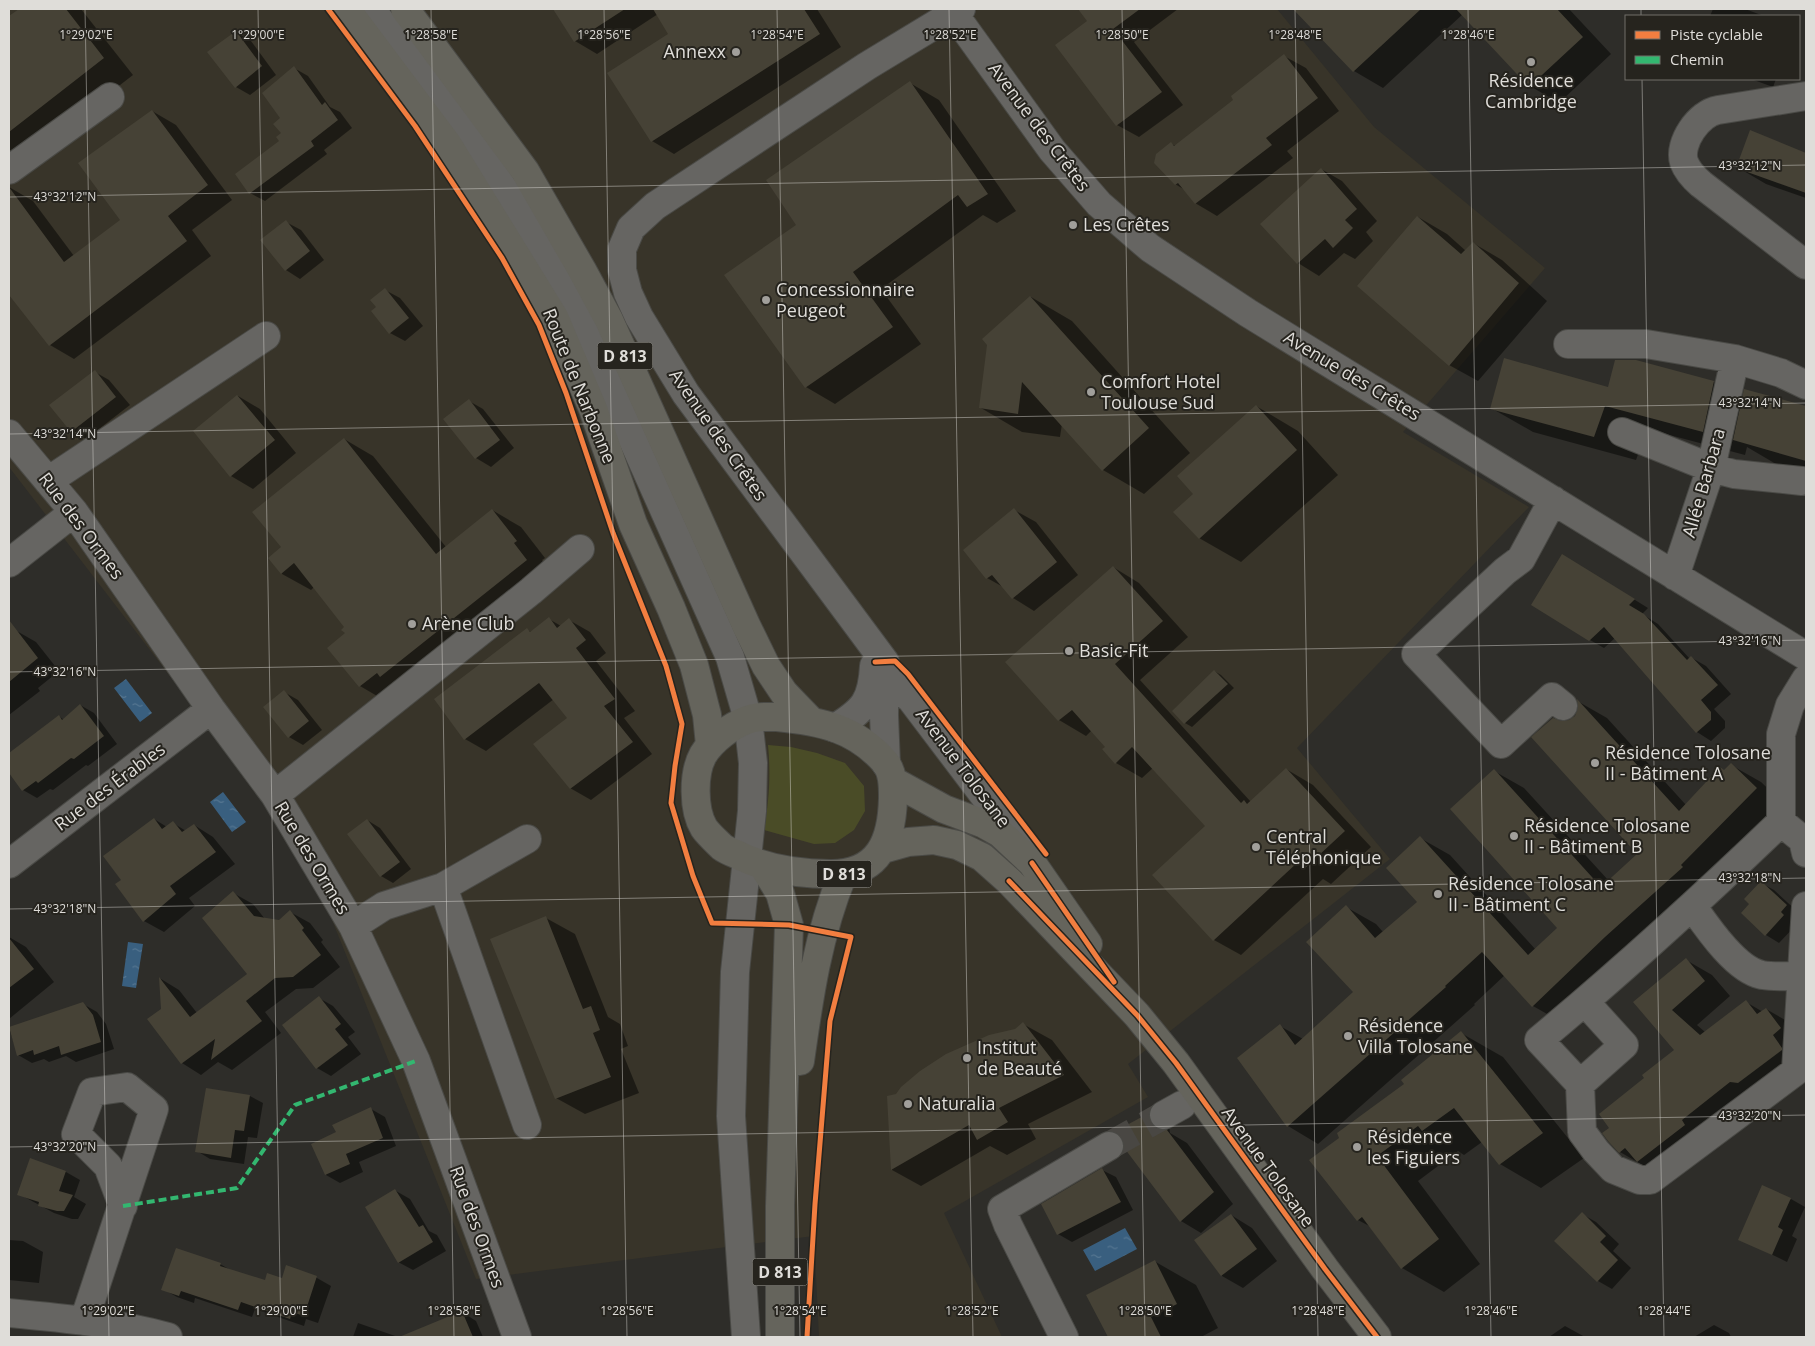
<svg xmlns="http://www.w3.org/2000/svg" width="1815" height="1346" viewBox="0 0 1815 1346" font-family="'Open Sans',sans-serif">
	<defs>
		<pattern id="water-ripples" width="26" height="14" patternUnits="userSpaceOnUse" patternTransform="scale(1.25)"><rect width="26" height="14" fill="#395f7f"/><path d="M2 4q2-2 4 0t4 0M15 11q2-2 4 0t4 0" fill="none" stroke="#557691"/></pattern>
	</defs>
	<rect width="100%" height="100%" fill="#2e2d29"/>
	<path fill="#383429" d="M9,9H1277L1374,127L1545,268L1403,432L1529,507L1297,748L1390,859L1128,1064L1148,1097L944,1213L1002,1337H819L814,1236L476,1279L304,850L9,467Z"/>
	<path fill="#4a4c27" d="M768,745L791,747L817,753L845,763L864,786L865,811L854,830L835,843L814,844L764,830C769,800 771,776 768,745Z"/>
	<path fill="url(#water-ripples)" d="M126,679L152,713L140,722L114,688Z
		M223,792L246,822L232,832L210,802Z
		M128,942L143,944L136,988L122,986Z
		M1125,1228L1137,1249L1095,1271L1083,1250Z"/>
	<path fill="#0007" d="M21,9H81L133,75L9,171V18Z
		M554,9H817L841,47L674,154L652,141L670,34L658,14L597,54L575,41Z
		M1080,9H1178L1134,42L1183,105L1139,137L1117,125L1089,21Z
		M1311,9H1569L1611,54L1559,103L1530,86L1463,14L1383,88L1354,71L1302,16Z
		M1713,9H1745L1764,16H1710Z
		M236,32L251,41L276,75L250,95L236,87Z
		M1284,56L1306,68L1339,111L1287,151L1293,158L1217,216L1195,203L1185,190L1175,184L1171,144L1176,146L1235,101Z
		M294,68L308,76L330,107L340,112L352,128L324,150L327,154L265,201L250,193L281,141L282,118Z
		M1751,79H1776L1773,87Z
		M910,83L939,100L1016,211L997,223L983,215L881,289L921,344L835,404L806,387L726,276L798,225Z
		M152,111L176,125L232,200L192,230L211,256L74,359L50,345L9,293V187L33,201L74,256L122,220Z
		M1751,132L1806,154V198L1766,184L1737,167Z
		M1321,169L1342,181L1377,221L1366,232L1373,241L1355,259L1344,253L1319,276L1298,263L1262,224Z
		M1418,217L1447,234L1466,251L1473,243L1502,260L1547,301L1478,381L1449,365Z
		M286,222L301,230L324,260L300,279L286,270Z
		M385,290L400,298L423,326L405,341L390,333L378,308Z
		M1031,297L1072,321L1190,453L1144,494L1103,470L1062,424L1060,437L1022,432L981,408Z
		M95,372L109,380L130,405L86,439L72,431Z
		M1714,382L1743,399L1745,391L1806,408V472L1776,464L1747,447L1745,455L1647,429L1636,460L1533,432L1491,408L1609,388Z
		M238,396L260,409L296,453L253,489L231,476Z
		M469,401L483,409L514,448L491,467L476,458L445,419Z
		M1256,406L1298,431L1338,475L1241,562L1199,538Z
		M344,439L373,456L446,547L492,510L521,527L545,558L542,560L556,577L389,703L360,686L329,648L346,633V627L314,587L311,590L282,574L270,558L283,547Z
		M1014,510L1036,522L1078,575L1034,611L1013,598L1005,588L987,578L964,550Z
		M1577,564L1648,608L1642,614L1658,624L1690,659L1692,658L1706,666L1731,694L1714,709L1725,721V728L1711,741L1697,732L1615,638L1604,648L1590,640Z
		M1113,567L1139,583L1188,637L1140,680L1251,802L1286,769L1313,785L1371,847L1331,884L1323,879L1241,955L1214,940L1207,826L1153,768L1142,778L1116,763L1106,747L1092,730L1086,736L1059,720L1006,662Z
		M549,619L561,626L569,620L590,632L606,653L596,661L635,711L624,718L652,754L591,800L570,788L569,719L554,699L486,751L465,739L527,630L531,632Z
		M15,630L36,642L59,671L38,688L40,691L9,715V635Z
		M1214,671L1221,675L1234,688L1192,727L1185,723Z
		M284,692L298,700L322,730L303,745L289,737Z
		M1579,702L1607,718L1686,805L1731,765L1761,782L1786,806L1563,1023L1533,1006L1505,975L1474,1004L1475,1005L1318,1144L1288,1126L1239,1058L1280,1026L1303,1039L1355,992L1346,907L1376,924L1383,932L1418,902L1420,838L1450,855L1536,950L1559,928L1494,771L1524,788L1609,881L1639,854L1561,723L1569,722L1576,717L1580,708Z
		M80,705L94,713L117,744L88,766L86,765L53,790L50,789L37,798L23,790L9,771V755L59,716L64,720Z
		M154,819L167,827L173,823L186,831L194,825L213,837L235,864L189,898L195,906L164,932L144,921L123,880Z
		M367,820L380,828L411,869L393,883L381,876Z
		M1761,883L1774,890L1800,914L1797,924L1779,943L1766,935L1751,904Z
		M233,893L253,904L265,919L279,921L290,912L310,923L323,940L321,942L340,967L313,988L296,989L265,1012L281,1033L232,1070L218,1062L201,1075L182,1063L163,1009L161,979L179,990L197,1013L248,974Z
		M546,918L575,934L608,1017L620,1024L628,1046L621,1049L639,1093L585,1114L556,1098Z
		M9,937L26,947L54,982L9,1019Z
		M1686,960L1712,975L1730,996L1697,1025L1705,1032L1746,1002L1763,1012L1766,1009L1792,1024L1806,1062L1646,1167L1620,1152L1611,1128L1646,1079L1676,1050L1635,1002Z
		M319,998L333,1006L355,1032L348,1037L361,1054L331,1076L317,1068L283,1025Z
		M83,1004L97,1012L106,1024L114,1049L76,1062L66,1056L49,1062L44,1059L32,1063L18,1055L9,1028Z
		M1023,1024L1052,1040L1092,1092L1028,1124L1036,1139L1007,1155L990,1146L921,1186L892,1170L889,1097L897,1096L1015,1030Z
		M1461,1033L1503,1057L1584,1158L1541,1188L1500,1164L1482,1142L1464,1155L1458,1151L1418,1181L1480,1264L1444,1292L1402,1268L1371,1227L1358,1220L1340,1139L1406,1085Z
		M250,1096L263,1103L257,1138L248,1137L244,1164L210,1159L197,1151Z
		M371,1109L385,1117L396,1146L359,1162L363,1172L340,1183L326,1175L337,1133Z
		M1149,1114L1169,1126L1170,1133L1187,1143L1233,1204L1201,1233L1181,1221L1126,1148Z
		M30,1160L66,1172L80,1180L74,1197L86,1204L78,1219H72L54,1213L19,1194Z
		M1102,1170L1116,1177L1133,1210L1072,1242L1058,1234Z
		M396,1191L410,1199L429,1231L437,1235L446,1251L413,1270L398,1262Z
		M1791,1199L1805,1207L1792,1236L1797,1239L1787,1262L1740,1239Z
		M1582,1214L1596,1222L1619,1244L1613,1251L1631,1268L1612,1289L1598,1281Z
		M1231,1215L1252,1228L1277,1261L1243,1288L1222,1276L1196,1240Z
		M9,1240L23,1241L43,1252L39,1283L9,1280Z
		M1154,1261L1196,1285L1218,1328L1201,1337H1109L1087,1295Z
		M220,1264L232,1271L266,1282L283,1280L287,1267L317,1278L331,1286L318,1323L306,1319L304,1326L255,1309L252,1317L195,1298L194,1303L177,1297L163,1289Z
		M462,1312L476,1321L483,1337H437L431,1325Z
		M358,1323L398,1337H353Z
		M1714,1325L1729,1333L1731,1337H1694Z
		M1565,1326L1585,1337H1549Z"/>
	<path fill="#464236" d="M19,9H66L104,58L9,132V16Z
		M553,9H625L574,42Z
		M653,9H804L820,34L651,142L607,73L668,34Z
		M1078,9H1140L1113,29L1162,92L1116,126L1055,45L1087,21Z
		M1293,9H1421L1353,72Z
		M1456,9H1557L1583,37L1529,87Z
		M236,31L262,66L235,88L207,52Z
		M1284,54L1318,98L1266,138L1272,145L1195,204L1178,183L1175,185L1154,163L1156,154L1171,142L1174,146L1233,100L1231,96Z
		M294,66L322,105L325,102L338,120L311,141L314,146L249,194L235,174L279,141L276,137L281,133L273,124L280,118L262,93Z
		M910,81L988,194L967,207L958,195L853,272L893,327L805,388L724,275L796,225L766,180Z
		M152,110L208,185L168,216L187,241L49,346L9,295V187L64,262L120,220L78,163Z
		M1750,130L1806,153V193L1736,168Z
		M1321,168L1357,209L1345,220L1353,228L1333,248L1325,239L1297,264L1260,224Z
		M1417,216L1461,254L1473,242L1519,283L1449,366L1357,286Z
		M286,220L310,251L285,271L260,240Z
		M385,288L409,318L389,334L371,311L376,307L370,300Z
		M1030,296L1149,428L1102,471L1022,382L1018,414L979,408L987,345L982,339Z
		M1504,358L1608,387L1615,360H1636L1714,381L1703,432L1605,406L1594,437L1490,409Z
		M95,370L116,397L71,432L49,405Z
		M1744,389L1806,406V461L1733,440Z
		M237,395L275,440L230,477L193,431Z
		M469,399L500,440L475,459L443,419Z
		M1256,405L1297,450L1199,539L1173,512L1193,494L1177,476Z
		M344,438L436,554L492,509L517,541L514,543L527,560L380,677L377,673L359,687L327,648L345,633L341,630L344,627L294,563L281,574L268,558L281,547L252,512Z
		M1014,508L1057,562L1012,599L992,575L986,579L963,550Z
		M1562,554L1635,599L1629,605L1644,614L1687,660L1691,656L1718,685L1701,700L1711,712V720L1696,733L1604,627L1589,641L1531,605Z
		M1113,566L1163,621L1115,664L1241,803L1244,800L1247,804L1286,768L1345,831L1304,869L1298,862L1213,941L1152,875L1205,826L1132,747L1115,764L1102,749L1105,747L1072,710L1058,721L1005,662Z
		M549,617L557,628L569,618L586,640L576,648L615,699L604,706L633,742L570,789L533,744L567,718L539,683L464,740L434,699L527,628L530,632Z
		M9,620L38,658L9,682Z
		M1214,670L1228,684L1184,724L1172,711Z
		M284,690L309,721L288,738L263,707Z
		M1577,699L1679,811L1720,767L1724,770L1731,763L1757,788L1681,865L1683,867L1605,937L1532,1007L1482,952L1445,986L1446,987L1287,1127L1237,1058L1280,1024L1295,1045L1353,992L1306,942L1346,905L1375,938L1417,902L1386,868L1420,836L1528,955L1557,928L1450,809L1494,769L1601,887L1637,854L1531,737L1553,718L1561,721L1569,720L1575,716L1578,708Z
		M80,704L104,736L74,759L71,758L38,783L36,781L22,791L9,773V753L59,715L62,720Z
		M154,818L162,829L173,821L182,832L194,824L216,852L170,886L176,894L143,922L115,884L121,880L103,856Z
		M367,819L400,862L380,877L347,834Z
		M1761,881L1787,905L1781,912L1784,915L1765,936L1741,913L1749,904L1744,899Z
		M233,891L254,916L279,920L290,910L304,928L302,930L321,955L293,977L275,978L246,1001L262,1021L211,1060L215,1039L181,1064L147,1019L161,1009L159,977L190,1017L247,974L202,918Z
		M546,916L583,1009L591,1006L600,1030L593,1033L611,1077L555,1099L490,939Z
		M9,938L34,969L9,988Z
		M1686,958L1705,981L1672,1010L1700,1035L1746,1000L1757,1014L1766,1008L1781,1028L1773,1035L1782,1048V1050L1738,1083L1730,1082L1682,1120L1685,1125L1637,1162L1625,1148L1619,1153L1608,1141L1602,1133L1609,1128L1599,1114L1644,1078L1642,1075L1674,1050L1633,1002Z
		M319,996L341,1024L335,1029L348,1045L316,1069L282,1025Z
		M83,1002L93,1015L101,1042L61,1055L59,1046L34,1055L33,1050L17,1056L9,1027Z
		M1023,1022L1064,1075L999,1108L1008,1122L977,1140L969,1125L891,1170L887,1096L896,1094L901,1087L920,1071L946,1054L989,1035L1015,1029Z
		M1461,1031L1543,1133L1499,1165L1454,1108L1422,1131L1418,1126L1377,1156L1439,1239L1401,1269L1362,1217L1357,1221L1309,1160L1339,1138L1337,1133L1404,1084L1401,1080Z
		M206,1088L250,1095L244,1131L235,1130L231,1158L195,1152Z
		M371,1107L383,1138L346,1154L350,1164L325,1175L311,1144L336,1132L332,1125Z
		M1149,1113L1151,1123L1156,1129L1167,1130L1214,1192L1180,1222L1125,1149L1122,1138L1114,1132Z
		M30,1158L66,1171L59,1191L73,1195L64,1211H57L38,1206L39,1202L17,1195Z
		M1102,1168L1121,1202L1057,1235L1041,1204Z
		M1762,1185L1791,1198L1778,1227L1783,1230L1772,1255L1738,1240Z
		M395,1189L419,1227L423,1225L433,1242L398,1263L365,1207Z
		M1582,1212L1606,1236L1600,1242L1618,1260L1597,1282L1554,1241Z
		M1231,1214L1257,1249L1221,1276L1194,1240Z
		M176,1248L221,1263L220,1266L265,1280L267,1273L282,1278L286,1265L317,1276L304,1316L292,1312L290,1319L241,1302L238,1310L181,1291L179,1296L161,1290Z
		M1155,1260L1177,1304L1151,1317L1161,1337H1108L1086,1295Z
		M462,1311L473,1337H399Z"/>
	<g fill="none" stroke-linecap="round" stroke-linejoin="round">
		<path stroke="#494743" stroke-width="28" stroke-dasharray="28 14" stroke-linecap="butt" d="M1109,1146L1164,1115"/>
		<defs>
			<path id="minor" d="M371,9L464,130L520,213L572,304L730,657L748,719L753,763L752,811L735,972L731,1116L746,1337
				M954,14L1052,150L1099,204L1150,248L1248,313L1806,656
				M1806,96L1718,110C1699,113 1678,143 1684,162C1687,170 1694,178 1701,184L1806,265
				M9,170L110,97
				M1568,344H1646L1735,359L1781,373L1806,385
				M1622,432L1711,468L1734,474L1802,481
				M9,434L74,512L211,709L275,795L353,926L416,1061L517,1337
				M48,481L266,336
				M1553,500L1521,559L1505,571L1416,654L1501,744L1552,697L1563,706
				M9,563L74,512
				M1675,576L1711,468L1735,359
				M1806,679L1790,705L1781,734V822C1703,897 1623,970 1539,1040L1580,1084L1582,1132L1596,1151L1613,1169L1640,1180H1650L1796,1071L1806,906
				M886,682L893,684L911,699L995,810L1021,847
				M835,728C864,710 872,701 874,666
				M886,764L884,715L885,662L686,394L639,317L628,293L622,270V249L631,228L655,206L867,66L961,9
				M275,795L531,591L580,549
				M1781,822L1803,840L1806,853
				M9,864L211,709
				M443,887L527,1125
				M1693,907C1707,927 1736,970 1762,975C1775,977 1789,976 1802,976
				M353,926L384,906L443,887L527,839
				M1580,1084L1624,1045L1585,1002
				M1164,1115L1182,1105
				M9,1313C62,1318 116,1323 168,1337
				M84,1321L154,1109L127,1087L92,1092L76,1134L108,1166L123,1206
				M1064,1337L1008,1225L1002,1209L1109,1146"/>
			<path id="major" d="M346,9L448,145L554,317L593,409L633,524L671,608L694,665L707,715L710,745
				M405,9L525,171L582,270L609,320L746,625L766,666L784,693L811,721
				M777,717C820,721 855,728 885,762C893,772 893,786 893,798C892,841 879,874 831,874C798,874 765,869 736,854C731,852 726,850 722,847C717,842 708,834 704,828C693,810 693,773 703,755C712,740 731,726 747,720C756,716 767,717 777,717Z
				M893,781L944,809L984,824L1000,833L1032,863L1088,944
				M883,849L908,842L934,840L957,845L982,857L1009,881L1137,1015L1176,1063L1325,1269L1377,1337
				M763,866L780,893L789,925L780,1206V1337
				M800,1061C809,997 818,934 843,874"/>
		</defs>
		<use href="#minor" stroke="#4a4a46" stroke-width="30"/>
		<use href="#major" stroke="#4a4a46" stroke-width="30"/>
		<use href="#minor" stroke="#666562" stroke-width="28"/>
		<use href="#major" stroke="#65645c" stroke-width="28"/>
		<path stroke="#33b770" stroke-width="4" stroke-dasharray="8 4" stroke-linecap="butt" d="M123,1206L237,1188L295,1105L416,1061"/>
		<defs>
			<path id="cycleway" d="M328,9L415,126L502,258L539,325L566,393L613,533L666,666L682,724L675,766L671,803L693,876L712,923L789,925L851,937L830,1021L815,1204L807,1337
				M875,662L895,661L908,674L1046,854
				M1032,863L1114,982
				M1009,881L1137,1015L1176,1063L1325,1269L1377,1337"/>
		</defs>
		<use href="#cycleway" stroke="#26241e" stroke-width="8"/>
		<use href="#cycleway" stroke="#f27e40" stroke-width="5"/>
	</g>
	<path fill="none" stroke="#dfddd9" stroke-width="1" stroke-opacity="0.45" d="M85,9L109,1337M258,9L281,1337M431,9L454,1337M604,9L627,1337M777,9L800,1337M949,9L973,1337M1122,9L1145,1337M1295,9L1318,1337M1468,9L1491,1337M1641,9V16M1642,79L1664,1337M9,197L1806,165M9,434L1806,403M9,672L1806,640M9,909L1806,878M9,1147L1806,1115"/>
	<g fill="#a19f9b" stroke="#26241e" stroke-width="2">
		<circle cx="736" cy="52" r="5"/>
		<circle cx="1531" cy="62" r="5"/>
		<circle cx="1073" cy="225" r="5"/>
		<circle cx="766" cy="300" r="5"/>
		<circle cx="1091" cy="392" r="5"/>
		<circle cx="412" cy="624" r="5"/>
		<circle cx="1069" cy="651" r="5"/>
		<circle cx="1595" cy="763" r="5"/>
		<circle cx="1514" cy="836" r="5"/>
		<circle cx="1256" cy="847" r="5"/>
		<circle cx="1438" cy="894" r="5"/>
		<circle cx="1348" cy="1036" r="5"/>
		<circle cx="967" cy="1058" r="5"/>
		<circle cx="908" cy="1104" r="5"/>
		<circle cx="1357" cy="1147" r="5"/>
	</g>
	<g text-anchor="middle" stroke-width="4" stroke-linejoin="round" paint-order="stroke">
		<g fill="#26241e" stroke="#a8a6a1" stroke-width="1">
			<rect x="597.5" y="342.5" width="55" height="27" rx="4"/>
			<rect x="816.5" y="860.5" width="55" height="27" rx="4"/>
			<rect x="752.5" y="1258.5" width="55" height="27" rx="4"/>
		</g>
		<g font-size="16" font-weight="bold" fill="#dfddd9">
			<text x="625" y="362">D 813</text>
			<text x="844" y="880">D 813</text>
			<text x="780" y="1278">D 813</text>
		</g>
		<g font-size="18" fill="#dfddd9" stroke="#26241e" text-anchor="start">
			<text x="726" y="58" text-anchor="end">Annexx</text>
			<text x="1531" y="87" text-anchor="middle">Résidence<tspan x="1531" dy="21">Cambridge</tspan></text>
			<text x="1083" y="231">Les Crêtes</text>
			<text x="776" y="296">Concessionnaire<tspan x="776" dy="21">Peugeot</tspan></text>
			<text x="1101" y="388">Comfort Hotel<tspan x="1101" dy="21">Toulouse Sud</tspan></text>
			<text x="422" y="630">Arène Club</text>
			<text x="1079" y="657">Basic-Fit</text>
			<text x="1605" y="759">Résidence Tolosane<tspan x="1605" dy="21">II - Bâtiment A</tspan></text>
			<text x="1524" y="832">Résidence Tolosane<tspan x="1524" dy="21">II - Bâtiment B</tspan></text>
			<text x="1266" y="843">Central<tspan x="1266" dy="21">Téléphonique</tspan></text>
			<text x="1448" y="890">Résidence Tolosane<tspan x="1448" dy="21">II - Bâtiment C</tspan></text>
			<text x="1358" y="1032">Résidence<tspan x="1358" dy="21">Villa Tolosane</tspan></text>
			<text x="977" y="1054">Institut<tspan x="977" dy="21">de Beauté</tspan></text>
			<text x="918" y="1110">Naturalia</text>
			<text x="1367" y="1143">Résidence<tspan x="1367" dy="21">les Figuiers</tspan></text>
		</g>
		<g font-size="18" fill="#dfddd9" stroke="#26241e">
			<text transform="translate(1039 127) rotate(53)" y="6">Avenue des Crêtes</text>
			<text transform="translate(1352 376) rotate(31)" y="6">Avenue des Crêtes</text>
			<text transform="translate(579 386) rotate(68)" y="6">Route de Narbonne</text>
			<text transform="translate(718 435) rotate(55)" y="6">Avenue des Crêtes</text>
			<text transform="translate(1704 483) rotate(-74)" y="6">Allée Barbara</text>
			<text transform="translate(81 526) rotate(53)" y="6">Rue des Ormes</text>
			<text transform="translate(963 768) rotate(53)" y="6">Avenue Tolosane</text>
			<text transform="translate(110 787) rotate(-37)" y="6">Rue des Érables</text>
			<text transform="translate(312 858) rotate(59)" y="6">Rue des Ormes</text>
			<text transform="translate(1268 1167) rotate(54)" y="6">Avenue Tolosane</text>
			<text transform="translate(477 1227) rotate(70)" y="6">Rue des Ormes</text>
		</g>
	</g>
	<g font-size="12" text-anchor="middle" fill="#dfddd9" stroke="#26241e" stroke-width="4" stroke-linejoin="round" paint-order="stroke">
		<text x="86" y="39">1°29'02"E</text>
		<text x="258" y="39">1°29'00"E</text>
		<text x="431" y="39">1°28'58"E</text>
		<text x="604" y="39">1°28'56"E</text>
		<text x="777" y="39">1°28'54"E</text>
		<text x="950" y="39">1°28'52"E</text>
		<text x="1122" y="39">1°28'50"E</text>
		<text x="1295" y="39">1°28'48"E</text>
		<text x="1468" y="39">1°28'46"E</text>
		<text x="1750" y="170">43°32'12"N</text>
		<text x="65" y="201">43°32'12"N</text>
		<text x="1750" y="407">43°32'14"N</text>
		<text x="65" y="438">43°32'14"N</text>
		<text x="1750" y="645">43°32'16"N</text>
		<text x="65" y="676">43°32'16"N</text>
		<text x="1750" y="882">43°32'18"N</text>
		<text x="65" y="913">43°32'18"N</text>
		<text x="1750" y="1120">43°32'20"N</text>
		<text x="65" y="1151">43°32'20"N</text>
		<text x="108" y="1315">1°29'02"E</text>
		<text x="281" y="1315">1°29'00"E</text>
		<text x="454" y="1315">1°28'58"E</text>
		<text x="627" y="1315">1°28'56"E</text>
		<text x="800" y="1315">1°28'54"E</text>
		<text x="972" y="1315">1°28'52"E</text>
		<text x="1145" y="1315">1°28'50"E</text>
		<text x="1318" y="1315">1°28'48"E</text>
		<text x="1491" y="1315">1°28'46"E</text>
		<text x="1664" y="1315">1°28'44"E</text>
	</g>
	<rect width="1815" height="1346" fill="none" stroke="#dfddd9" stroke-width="20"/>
	<rect x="1625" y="15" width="175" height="65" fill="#26241e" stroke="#706e69"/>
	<rect x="1635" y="31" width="25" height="8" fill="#f27e40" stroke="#706e69"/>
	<text x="1670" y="40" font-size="15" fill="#dfddd9">Piste cyclable</text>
	<rect x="1635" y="56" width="25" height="8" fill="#33b770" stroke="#706e69"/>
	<text x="1670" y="65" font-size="15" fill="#dfddd9">Chemin</text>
</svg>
